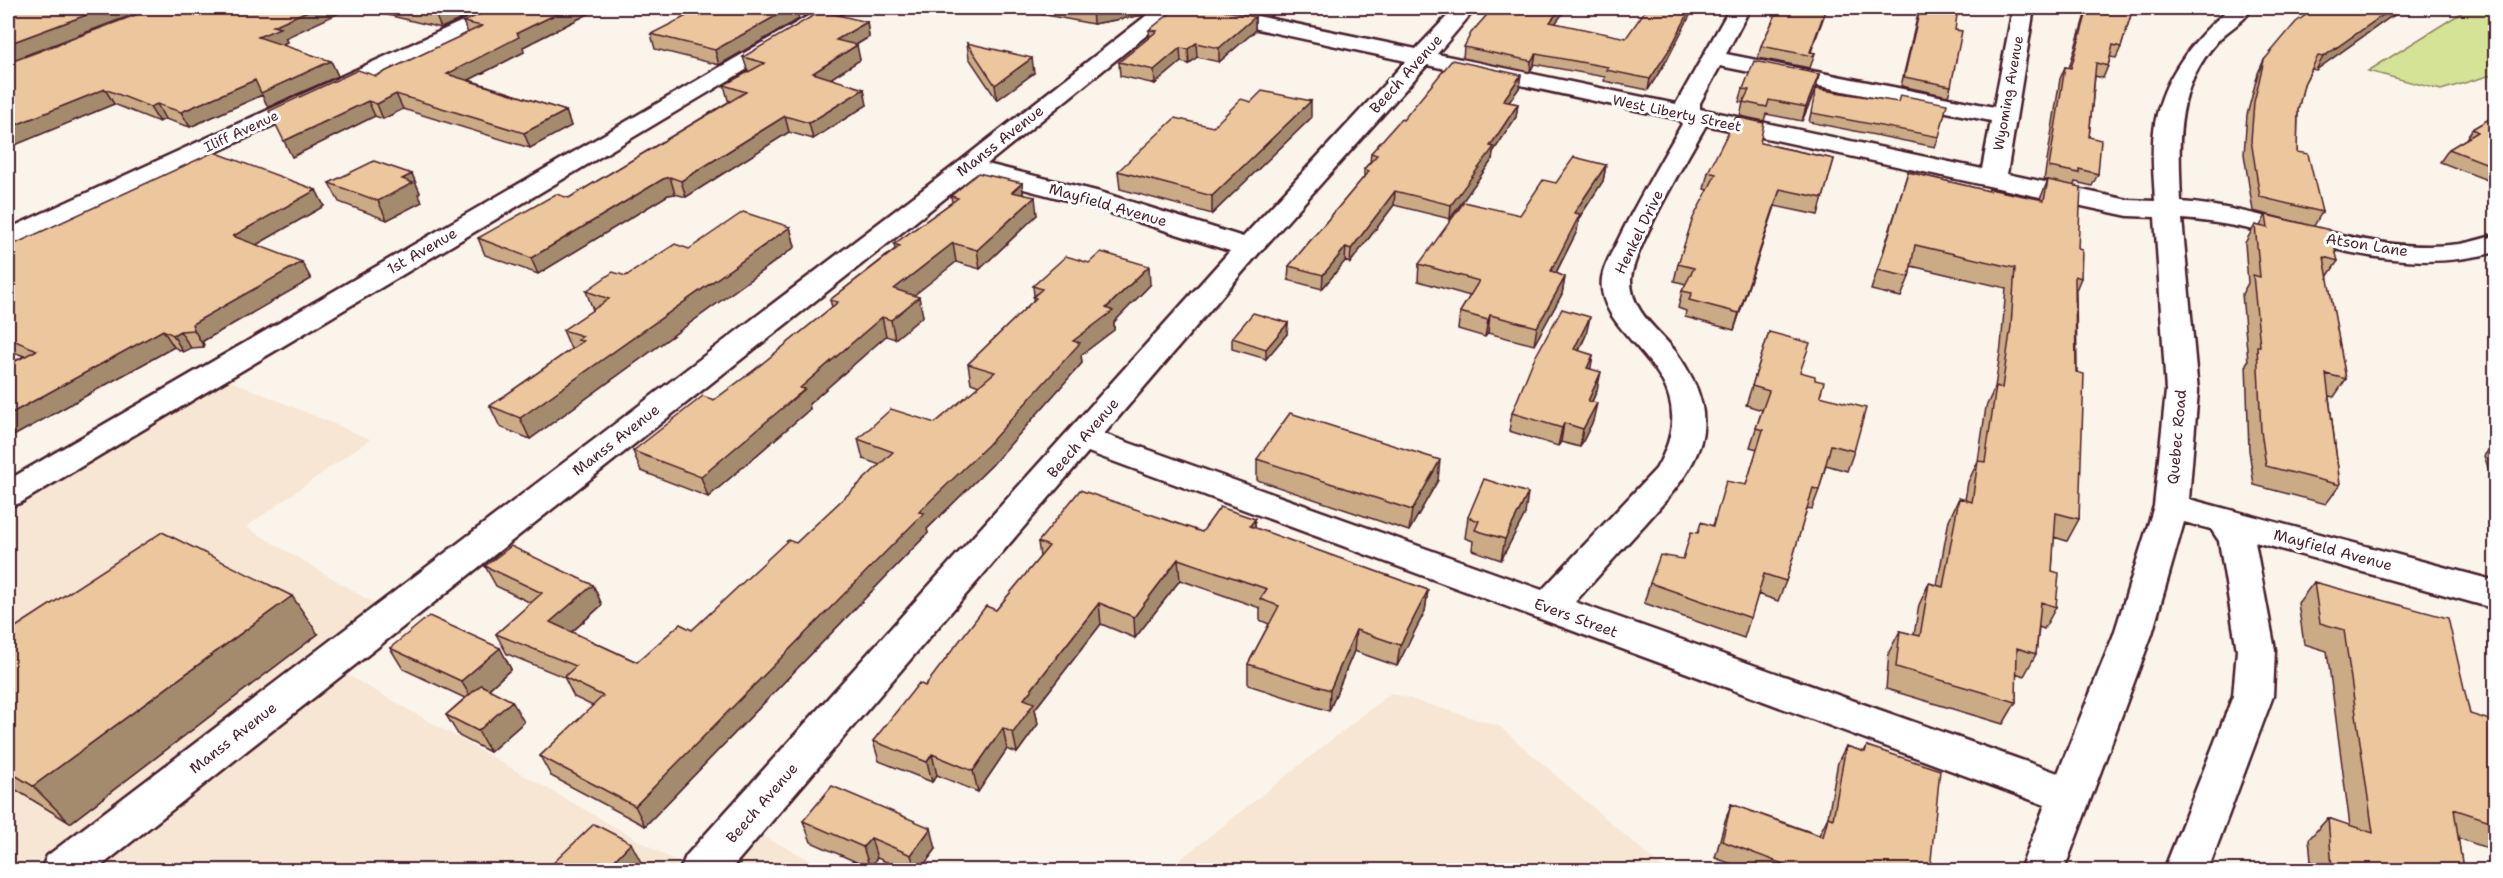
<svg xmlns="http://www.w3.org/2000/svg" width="2503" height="878" viewBox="0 0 2503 878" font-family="'Shantell Sans',sans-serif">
	<rect width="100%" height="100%" fill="#fbf4eb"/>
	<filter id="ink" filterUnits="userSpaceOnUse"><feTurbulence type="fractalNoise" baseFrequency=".0167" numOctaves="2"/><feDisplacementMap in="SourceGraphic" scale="12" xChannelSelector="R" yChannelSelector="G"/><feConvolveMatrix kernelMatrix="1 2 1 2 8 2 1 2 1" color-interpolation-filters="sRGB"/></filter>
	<g filter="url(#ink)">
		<path fill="#f6e6d3" d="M214,374L370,439L246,527L392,614L328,664L691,870H8V495Z
			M1391,693L1499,726L1665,870H1167Z
			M741,825L830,870H702Z"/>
		<path fill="#d4e396" stroke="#8f8160" stroke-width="1.5" d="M2469,8H2495V74L2441,90L2368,71Z"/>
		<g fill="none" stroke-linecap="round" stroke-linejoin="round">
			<defs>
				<path id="minor" d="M491,8H518L514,12L18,245L8,247V229Z
					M822,8H847L843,12L20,503L8,507V480Z
					M1156,8H1180L987,164L1100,192L1243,237L1406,61L1202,17L1199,12L1202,8H1219L1416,49L1455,8H1476L1437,54L1676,104L1730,8H1750L1726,54L1994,107L2013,8H2034L2007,174L2128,200L2155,201C2154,179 2151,154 2154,131C2160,80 2192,40 2230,8H2252C2245,22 2226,30 2216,43C2174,91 2179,143 2181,202C2275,209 2365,256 2460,244C2472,242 2484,238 2496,235V252C2381,282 2293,227 2182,219L2198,391L2189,499L2496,581V609L2255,542L2275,650L2273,696L2208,870H2164L2233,696L2237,650L2219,541L2211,529L2184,522L2152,634L2064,870H2020L2045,805L1088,452L730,870H680L686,856L1230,251L1082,204L973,176L96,870H41L47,856L959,162ZM1427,65L1678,119L1682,124C1661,161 1639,198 1620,236C1614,249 1604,264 1602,278C1594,342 1715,369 1656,469L1542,590L1104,434L1258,254ZM1720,66L1991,121L1982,169L1700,109V103ZM1706,125L2128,216L2155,217L2166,391L2154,506L2114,634L2058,773L1575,602C1599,575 1622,549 1646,523C1698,465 1729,426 1676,352C1659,330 1631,312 1631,281C1630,254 1690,154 1706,125Z"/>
			</defs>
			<use href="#minor" stroke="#4a1f2b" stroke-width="5"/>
			<use href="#minor" fill="#fff" fill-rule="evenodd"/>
		</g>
		<path fill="#cbaa86" stroke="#4a1f2b" stroke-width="1.5" d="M359,8H487L441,28Z
			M1019,8H1154L1143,15L1093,24L1019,10Z
			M1224,8H1281L1270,17Z
			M1567,8L1555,23L1668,58L1648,90L1604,81L1605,77L1534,64L1530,72L1463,58L1464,47Z
			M1779,8H1827L1811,52L1815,53L1810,68L1758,58L1761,46Z
			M2087,8H2133L2121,47L2116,58L2110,57L2108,66L2103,78L2095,76L2089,137L2098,174L2092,186L2075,182L2074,185L2078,249L2081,278L2076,290L2079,519L2067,541L2054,537L2052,571L2056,607L2044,629L2039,627L2036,654L2024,676L2016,673V702L2003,724L1886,689L1889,652L1900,631L1914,635L1919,605L1929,583L1937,585L1949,520L1959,498L1965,500L1968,482L1978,461L1986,407L1995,387L2001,346L2006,288L1911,266L1909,277L1901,297L1871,290L1908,172L1988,191L1989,189L2040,199L2048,180H2044L2060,79L2065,67L2069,68Z
			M2316,8H2408L2389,18L2316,70L2312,69L2304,84L2298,110L2297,152L2322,212L2314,226L2338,261L2327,277L2346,379L2334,397L2329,396L2340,485L2326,504L2254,485L2249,450L2246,364L2248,361L2242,294L2248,283L2245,243L2255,225L2260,226L2266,215L2305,224L2253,211L2244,154L2247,115L2258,73L2264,60Z
			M1920,9L1955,30L1951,86L1948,96L1901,86L1917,18Z
			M592,12L523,47L524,52L469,80L566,111L571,126L530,148L403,109L383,119L375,116L292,157L376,76L468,33L463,22Z
			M1255,17V31L1219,62L1197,57L1189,64L1181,62L1155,84L1120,76L1119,62L1150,37L1149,30Z
			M799,19L719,65L655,49L651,34Z
			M867,22L869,37L856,45L860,60L831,78L867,105L813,139L789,132L686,197L675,194L668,195L538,274L485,255L478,238L569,198L730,101L728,100L724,85L748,72L743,57Z
			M285,38L287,42L281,45L331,61L338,76L268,107L262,95L190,127L165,119L159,122L114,104L8,148V63Z
			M967,43L1034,73L997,100L969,58Z
			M1819,74L1816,88L1802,121L1766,114L1764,121L1740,116L1743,103L1739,102L1743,89Z
			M1519,88L1509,102L1518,104L1516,117L1493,152L1492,160L1450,219L1394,205L1350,263L1345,261L1322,289L1288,280L1289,266L1364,177V169L1370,162L1371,153L1403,120Z
			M1816,89L1939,137L1935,147L1809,122Z
			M2496,115V174L2487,180L2440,162L2449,149L2466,139L2472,129Z
			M1311,118L1212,214L1120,189L1118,171L1213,127Z
			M1760,143L1834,159L1818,215L1775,206L1734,330L1685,317L1686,311L1678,308L1682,291L1686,284L1674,281L1678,264L1707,190L1704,189L1708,172Z
			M1606,165L1603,181L1579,218L1577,231L1556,273L1565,277L1562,294L1534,345L1488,333L1485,337L1458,329L1460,312L1470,296L1418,281L1419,264L1520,215L1556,183Z
			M412,174L420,193L418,194L422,202L387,220L339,202L329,183Z
			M1022,183L1023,194L1037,215L980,269L956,262L913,295L923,316L895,339L886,336L809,404L810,409L708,497L641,471L633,451L714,400L753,371L832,307L830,300L895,249L894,244L952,202L951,196Z
			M316,190L324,206L256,245L311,279L203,341L204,347L191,348L183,352L174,347L8,439V365L24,356L8,350V247Z
			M790,227L795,247L530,439L500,427L490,406L571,349L563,330L593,310L586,291L626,276L689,249Z
			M1150,285L1114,322V330L1081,355L1082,363L992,465L927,529L928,533L645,826L551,776L540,756L593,706L574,697L564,677L507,654L496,634L531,603L496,586L485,566L593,585L602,605L572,632L637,662L692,630L796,543L880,465L863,459L858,439L935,423L979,386L971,383L968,364L1033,301V297L1034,296L1033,286Z
			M1288,323L1287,334L1266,359L1232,349V338Z
			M1769,332L1800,372L1815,380L1820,396L1854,451L1847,471L1826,465L1819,490L1812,509L1807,508L1786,581L1778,601L1758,594L1744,638L1644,603L1650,583L1683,559L1698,533L1712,526L1746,485L1757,449L1750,447L1762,410L1746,405Z
			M1586,335L1579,351L1593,355L1590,369L1597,390L1592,402L1593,421L1580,447L1561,442L1558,446L1509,431L1512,413Z
			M2496,441V489L2484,456Z
			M1257,459L1438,480L1409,531L1257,480Z
			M1525,514L1501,560L1472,550L1473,541L1465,538L1468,517Z
			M1255,519V528L1428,590L1425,611L1397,666L1354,651L1329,711L1248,685V664L1269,624L1260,620V608L1180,580L1135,638L1101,624L1035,709L1038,724L1017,753L1007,749L978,792L937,775L932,782L879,761L873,741L996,610L1040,557L1038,542L1202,532Z
			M2314,582L2470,714L2496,733V851L2458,838L2463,870H2301L2310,861H2311L2309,839L2328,818L2350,826L2327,651L2304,644L2298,603Z
			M8,632L318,634L70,823L8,785Z
			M390,648H500L511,669L489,689L524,722L490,752L459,736L446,715L465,698L403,669Z
			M1846,746L1864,752L1867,746L1930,870H1749L1715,858L1725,821L1731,804L1819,835L1828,817L1838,762Z
			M803,821L936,849L920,870H906L877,858L870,868L811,842Z"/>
		<path fill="#a58b6d" stroke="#4a1f2b" stroke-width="1.5" d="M105,8H150L8,62V44Z
			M314,8H350L285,38L287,42L265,52L258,37L273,26Z
			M451,8H487L441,28L435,14Z
			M569,8H591L592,12L523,47L524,52L453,88L447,74L517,33Z
			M790,8H796L799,19L719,65L715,50Z
			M1092,8H1154L1143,15L1093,24Z
			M1270,8H1281L1270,17Z
			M1561,8H1567L1548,33L1550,22Z
			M1691,8H1694L1668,58L1648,90L1650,79Z
			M2393,8H2408L2389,18L2316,70L2323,57Z
			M1255,17V31L1219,62V48Z
			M867,22L869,37L839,55L836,40Z
			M1196,43L1197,57L1189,64L1188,49Z
			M857,45L860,60L816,88L813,73Z
			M1180,48L1181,62L1155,84L1154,70Z
			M1536,54L1534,64L1530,72L1531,61Z
			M1032,58L1034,73L997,100L995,85Z
			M331,61L338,76L268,107L262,95L190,127L181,112L255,80Z
			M1819,74L1816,88L1802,121L1806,107Z
			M1521,75L1519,88L1501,114L1503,101Z
			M105,89L114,104L8,148V128Z
			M864,89L867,105L813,139L809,123Z
			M396,94L403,109L383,119L377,104Z
			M368,101L375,116L292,157L284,141Z
			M1311,101V118L1212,214V196Z
			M157,104L165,119L159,122L150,107Z
			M1518,104L1516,117L1493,152L1492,160L1450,219L1451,205Z
			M566,111L571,126L530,148L524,133Z
			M785,116L789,132L686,197L681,181Z
			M1606,165L1603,181L1579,218L1577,231L1548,288L1551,271L1574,213Z
			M2496,167V174L2487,180Z
			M412,174L420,193L418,194L422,202L387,220L378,201L402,179Z
			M670,177L675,194L668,195L538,274L531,258L663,179Z
			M1022,183L1024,201L1012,192Z
			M1780,189L1775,206L1734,330L1739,313Z
			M316,190L324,206L242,253L233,236Z
			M1395,191L1394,205L1350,263L1351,249Z
			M1035,197L1037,215L980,269L977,250Z
			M790,227L795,247L530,439L520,418Z
			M953,243L956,262L898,308L894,289Z
			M1346,247L1345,261L1322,289L1323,275Z
			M302,262L311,279L203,341L204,347L194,330L192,324Z
			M1149,266L1150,285L1114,322V330L1081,355L1082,363L992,465L927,529L928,533L645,826L635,806L919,512L1073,341Z
			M1565,277L1562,294L1534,345L1537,327Z
			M919,297L923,316L895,339L891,320Z
			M1490,315L1488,333L1485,337L1488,320Z
			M882,317L886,336L809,404L810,409L708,497L701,477L800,388Z
			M1590,317L1586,335L1570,367L1574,349Z
			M1288,323L1287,334L1266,359V349Z
			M163,330L174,347L8,439V415Z
			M180,331L191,348L183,352L173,335Z
			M1593,355L1590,373L1587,368Z
			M1601,372L1597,390L1584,419L1588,401Z
			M1597,403L1593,421L1580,447L1583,429Z
			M1564,423L1561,442L1558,446L1562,428Z
			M1440,460L1438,480L1409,531L1412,510Z
			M1528,493L1525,514L1501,560L1505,539Z
			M1255,519V540L1250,526Z
			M1178,559L1180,580L1135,638L1134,617Z
			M593,585L602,605L560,642L550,622Z
			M1428,590L1425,611L1397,666L1400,645Z
			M292,596L318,634L70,823L33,786Z
			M1099,603L1101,624L1035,709L1038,724L1017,753L1013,733L1024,699Z
			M1356,630L1354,651L1329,711L1330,690Z
			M500,648L511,669L474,702L461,681Z
			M512,701L524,722L490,752L478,731Z
			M1003,728L1007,749L978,792L973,771Z
			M932,754L937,775L932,782L927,762Z
			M931,828L936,849L920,870H915L911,855Z
			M871,838L877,858L870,868L863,847Z
			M631,843L642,864L635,870H605Z"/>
		<path fill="#ecc69c" stroke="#4a1f2b" stroke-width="1.5" d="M8,8H105L8,44Z
			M154,8H314L273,26L280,28L258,37L331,61L261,93L255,80L181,112L157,104L150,107L105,89L8,128V63Z
			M408,8H451L435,14Z
			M494,8H569L517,33L519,37L447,74L566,111L524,133L396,94L377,104L368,101L284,141L269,111L358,70L376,76L482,26L463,22Z
			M702,8H790L715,50L651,34Z
			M1177,8H1212L1255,17L1219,48L1196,43L1188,49L1180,48L1154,70L1119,62L1157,31L1149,30Z
			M1493,8H1561L1550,22L1626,38L1647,8H1691L1671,47L1650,79L1606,70L1608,67L1536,54L1531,61L1464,47L1471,33Z
			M1779,8H1826L1810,52L1815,53L1813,56L1761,46Z
			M2088,8H2133L2121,47L2113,45L2108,66L2096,63L2089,137L2101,140L2098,174L2079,169V173L2049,167L2065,67L2071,68Z
			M2316,8H2393L2323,57L2318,56L2304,84L2298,110L2297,152L2308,154L2322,212L2260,197L2251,140L2254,102L2264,60L2296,22Z
			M1920,9L1957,15L1955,30L1962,31L1951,86L1904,77Z
			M821,11L867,22L836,40L857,45L813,73L864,89L809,123L785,116L681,181L670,177L663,179L531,258L478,238L556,194L569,198L746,92L724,85L765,63L743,57Z
			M967,43L1032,58L995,85Z
			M1452,60L1521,75L1503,101L1518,104L1490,146L1494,147L1451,205L1395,191L1351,249L1346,247L1323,275L1289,266L1369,171L1364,169L1377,155L1371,153L1401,119L1403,120Z
			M1754,61L1819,74L1806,107L1769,100L1767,107L1743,102L1749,90L1743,89Z
			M1816,89L1898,102L1900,95L1947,104L1939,137L1812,113Z
			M1262,91L1311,101L1212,196L1118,171L1175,118L1213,127L1241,99L1251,102Z
			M2496,115V167L2449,149L2478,132L2472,129Z
			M1736,117L1764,123L1760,143L1834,159L1823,198L1780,189L1739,313L1689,300L1692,293L1682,291L1694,268L1678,264L1693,218L1716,174L1708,172Z
			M214,152L316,190L233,236L302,262L192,324L194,330L180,331L173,335L163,330L8,415V365L37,350L8,338V247Z
			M1574,157L1606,165L1574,213L1580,214L1551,271L1565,277L1537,327L1490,315L1488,320L1460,312L1479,281L1419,264L1464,202L1520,215L1543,180L1556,183Z
			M374,161L412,174L402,179L413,183L378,201L329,183Z
			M1908,172L1989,191V189L2044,200L2048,180L2081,187L2078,249L2082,250L2081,278L2075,276L2076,372L2084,374L2079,519L2056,513L2052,571L2059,573L2056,607L2041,602L2036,654L2017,648L2016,702L1896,667L1900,631L1920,636L1929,583L1943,587L1959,498L1972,502L1978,461L1985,462L1996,386L2002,388L2011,326L2015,268L1915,245L1909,277L1878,270Z
			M978,173L1022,183L1012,192L1035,197L977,250L953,243L894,289L919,297L891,320L882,317L800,388L805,389L701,477L633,451L703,396L714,400L753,371L838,302L830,300L900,246L894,244L958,198L951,196Z
			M743,212L790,227L520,418L490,406L583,341L578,340L583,336L563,330L609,299L586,291L613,272L626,276L675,244L689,249Z
			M2266,215L2330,230L2338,261L2324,257L2346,379L2326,374L2340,485L2266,466L2261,431L2257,346H2260L2253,275L2260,277L2255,225L2268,228Z
			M1101,252L1149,266L1106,308L1113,311L1073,341L1080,343L988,445L919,512L924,513L635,806L540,756L603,696L564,677L576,666L496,634L542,593L485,566L511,546L593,585L550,622L637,662L680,624L692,630L788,540L796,543L893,452L858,439L891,409L935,423L995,372L968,364L1036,298L1033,297L1042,289L1033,286L1066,256L1089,263Z
			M1562,309L1590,317L1574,349L1593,355L1587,368L1601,372L1588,401L1597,403L1583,429L1564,423L1562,428L1512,413L1533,361Z
			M1253,313L1288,323L1266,349L1232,338Z
			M1769,332L1810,343L1800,372L1815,376V380L1824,382L1820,396L1866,408L1854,451L1831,445L1819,490L1813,488L1786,581L1764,574L1751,618L1650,583L1660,555L1683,559L1691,532L1698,533L1701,522L1713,526L1726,481L1746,485L1763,430L1756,428L1769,391L1752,386Z
			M1290,413L1440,460L1412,510L1257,459Z
			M1484,479L1528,493L1505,539L1475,530L1479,521L1468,517Z
			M1080,490L1202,532L1220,507L1255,519L1250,526L1428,590L1400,645L1356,630L1330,690L1248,664L1279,606L1260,599L1267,589L1178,559L1134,617L1099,603L1024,699L1034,703L1013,733L1003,728L973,771L932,754L927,762L873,741L919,683L925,686L986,606L996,610L1049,546L1038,542Z
			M162,532L292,596L33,786L8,771V632Z
			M2314,582L2448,618L2470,714L2493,721L2496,733V823L2454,809L2463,870H2311L2310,861L2332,868L2328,818L2373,833L2344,630L2320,623Z
			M429,616L500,648L461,681L390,648Z
			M481,685L512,701L478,731L446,715Z
			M1846,746L1865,752L1867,746L1940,770L1930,870H1799L1722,841L1731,804L1823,837L1828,817L1833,819Z
			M832,786L931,828L911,855L871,838L863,847L803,821Z
			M594,824L631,843L605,870H546Z"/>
	</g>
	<g text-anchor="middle" stroke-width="6" stroke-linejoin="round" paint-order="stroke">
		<g font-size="14" fill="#4a1f2b" stroke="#fff">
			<text transform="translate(2008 93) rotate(-80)" y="5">Wyoming Avenue</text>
			<text transform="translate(1677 113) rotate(12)" y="5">West Liberty Street</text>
			<text transform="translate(241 131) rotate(-25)" y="5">Iliff Avenue</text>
		</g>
		<g font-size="15" fill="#4a1f2b" stroke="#fff">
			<text transform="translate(1406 74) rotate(-48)" y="5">Beech Avenue</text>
			<text transform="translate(1000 141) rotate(-38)" y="5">Manss Avenue</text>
			<text transform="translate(1108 205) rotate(16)" y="5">Mayfield Avenue</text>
			<text transform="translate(1639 232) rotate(-64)" y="5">Henkel Drive</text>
			<text transform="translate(2367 245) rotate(9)" y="5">Atson Lane</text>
			<text transform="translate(422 251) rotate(-30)" y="5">1st Avenue</text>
			<text transform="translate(2177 437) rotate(-85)" y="5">Quebec Road</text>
			<text transform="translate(1083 438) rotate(-49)" y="5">Beech Avenue</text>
			<text transform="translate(616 440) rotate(-38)" y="5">Manss Avenue</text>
			<text transform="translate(2333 550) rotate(15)" y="5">Mayfield Avenue</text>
			<text transform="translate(1576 618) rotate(20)" y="5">Evers Street</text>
			<text transform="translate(233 738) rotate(-38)" y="5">Manss Avenue</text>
			<text transform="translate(762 803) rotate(-49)" y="5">Beech Avenue</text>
		</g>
	</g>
	<rect width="2503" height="878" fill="none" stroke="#fff" stroke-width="30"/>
	<rect x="15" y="15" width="2473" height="848" fill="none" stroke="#4a1f2b" stroke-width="2" filter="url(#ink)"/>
</svg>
